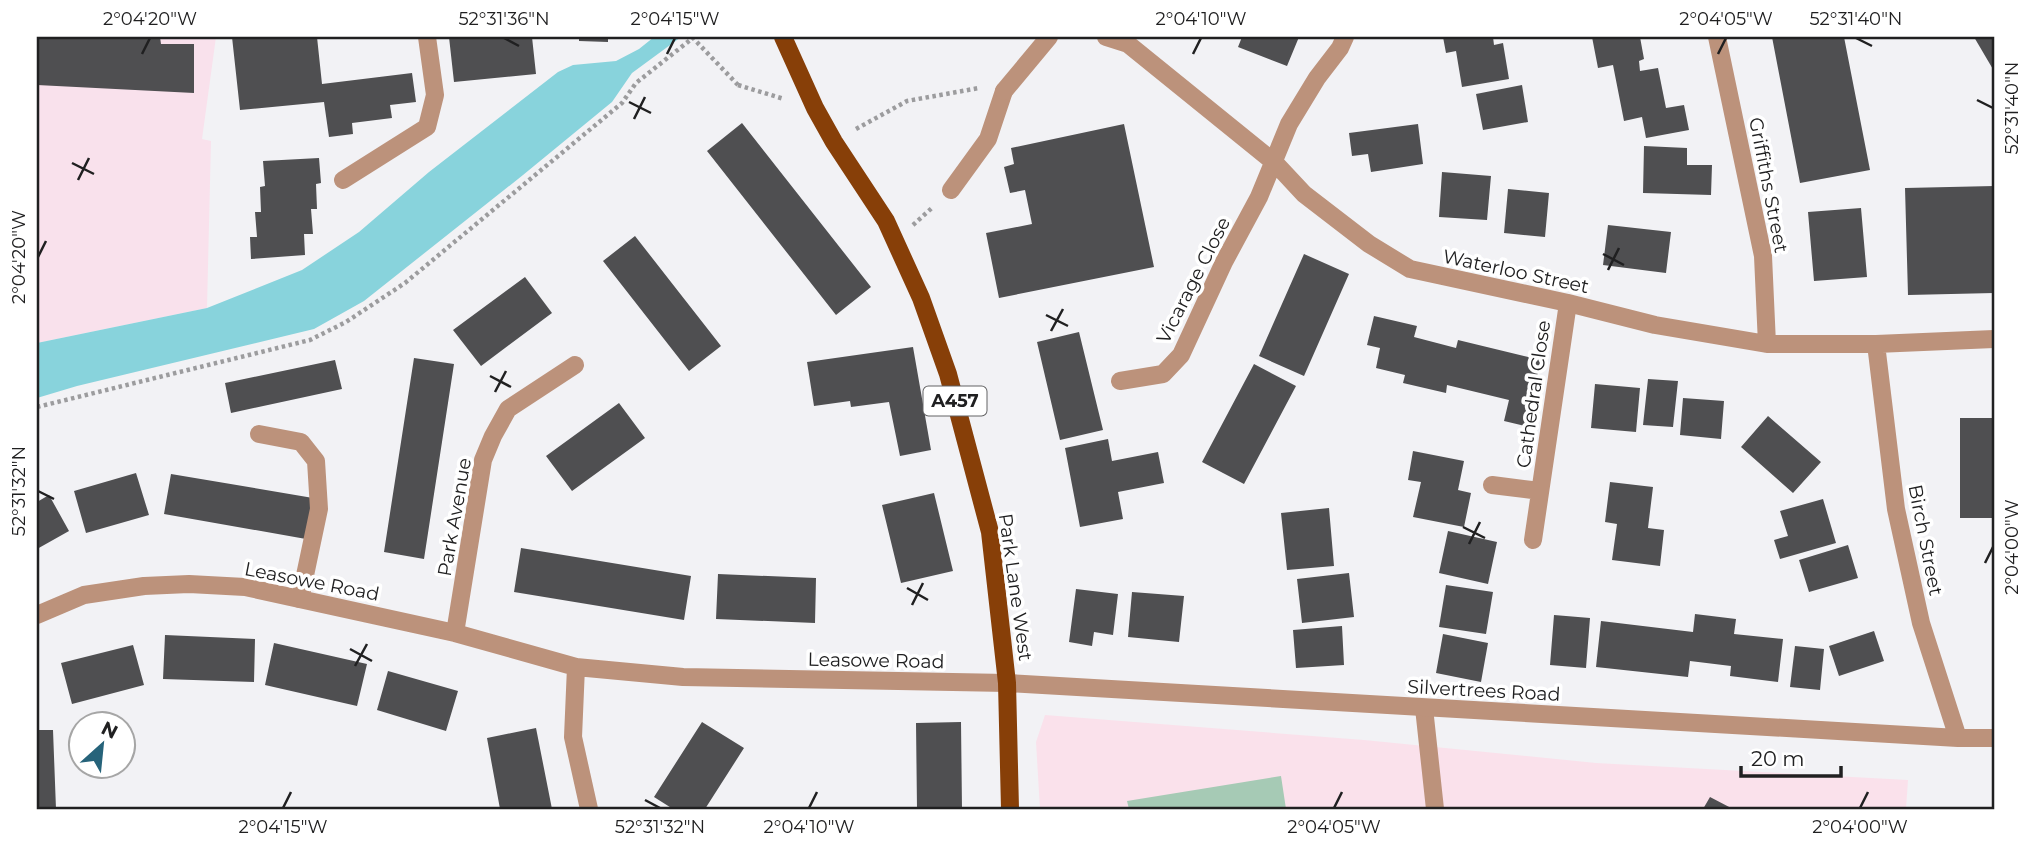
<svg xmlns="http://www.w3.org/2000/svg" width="2031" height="846" viewBox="0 0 2031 846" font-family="Montserrat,sans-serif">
	<rect width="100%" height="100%" fill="#f2f2f5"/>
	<path fill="#f9e1ec" d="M37,37H216L202,139L211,141L207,308L37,343Z"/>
	<path fill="#fae1eb" d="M1045,715L1364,740L1596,763L1908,780L1906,809H1040L1036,742Z"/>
	<path fill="#a6cab5" d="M1281,776L1286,809H1129L1127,801Z"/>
	<path fill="#88d3dc" d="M654,37H681L632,73L612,102L523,175L364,301L314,329L77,386L37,398V343L207,308L302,270L359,232L429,172L558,72L573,65L616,61L639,49Z"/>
	<path fill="#4f4f51" d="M37,37H160L161,44H194V93L37,85Z
		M232,37H317L322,84L412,73L416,102L390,105L392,118L352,123L353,134L329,137L324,102L240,110Z
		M449,37H532L536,74L454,82Z
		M579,37H608V42L579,41Z
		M1242,37H1299L1287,66L1238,47Z
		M1443,37H1493L1494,45L1503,43L1509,79L1462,87L1456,51L1446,53Z
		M1592,37H1640L1644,59L1639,61L1640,71L1658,68L1666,108L1684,105L1689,130L1646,138L1642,117L1624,121L1613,65L1598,68Z
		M1772,37H1844L1870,170L1800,183Z
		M1974,37H1994V71Z
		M1522,85L1528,122L1483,130L1476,94Z
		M742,123L871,287L836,315L707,151Z
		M1124,124L1154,267L999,298L986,233L1032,224L1025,190L1010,193L1004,167L1014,164L1011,148Z
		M1418,124L1423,164L1371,172L1368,154L1352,156L1349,133Z
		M1644,146L1687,148V165H1712L1711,195L1643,193Z
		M319,158L321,183L316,184L317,209H311L313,234H304L305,255L251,259L250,237H257L255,212H261L260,187L265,186L263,161Z
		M1442,172L1491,176L1487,220L1439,217Z
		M1994,186V293L1908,295L1905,188Z
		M1508,189L1549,193L1545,237L1504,233Z
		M1861,208L1867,277L1814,281L1808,212Z
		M1608,225L1671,232L1666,273L1603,265Z
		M635,236L721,346L689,371L603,261Z
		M1304,254L1349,274L1304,376L1259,356Z
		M525,277L552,313L481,366L453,330Z
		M1374,316L1417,326L1414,337L1456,348L1458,340L1541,360L1525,426L1504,421L1509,400L1447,385L1446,393L1403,383L1405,375L1376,368L1380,348L1367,345Z
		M1079,332L1103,430L1060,440L1037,342Z
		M913,347L931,450L900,456L889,402L851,407L850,401L814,406L807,362Z
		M414,358L454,364L424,559L384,552Z
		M335,360L342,389L231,413L225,383Z
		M1254,364L1296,386L1244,484L1202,462Z
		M1648,379L1678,381L1673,427L1643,425Z
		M1595,384L1640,388L1636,432L1591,428Z
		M1683,398L1724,401L1721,439L1680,435Z
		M619,403L645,438L572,491L546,456Z
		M1768,416L1821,462L1793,493L1741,447Z
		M1960,418H1994V518H1960Z
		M1108,439L1112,461L1158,452L1164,483L1118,492L1123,519L1080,527L1065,448Z
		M1413,451L1464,461L1458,490L1471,493L1464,527L1413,517L1421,482L1408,480Z
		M136,473L149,515L86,533L74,491Z
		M171,474L313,498L306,539L164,514Z
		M1610,482L1653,487L1648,528L1664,530L1660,566L1612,560L1617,524L1605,522Z
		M934,493L953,571L901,583L882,505Z
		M49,495L69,531L37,549V502Z
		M1823,499L1836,543L1780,559L1774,540L1788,536L1780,511Z
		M1329,508L1334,566L1287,570L1281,513Z
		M1448,531L1497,542L1488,584L1439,573Z
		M1848,545L1858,578L1809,592L1799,560Z
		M521,548L691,576L684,620L514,592Z
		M1349,573L1354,617L1302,623L1297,579Z
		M718,574L816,578L815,623L716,619Z
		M1446,585L1493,592L1486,634L1439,627Z
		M1076,589L1118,594L1113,635L1094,632L1092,646L1069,642Z
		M1132,592L1184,596L1179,642L1128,637Z
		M1695,614L1736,619L1734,634L1783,639L1778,682L1730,676L1731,666L1690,661L1688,677L1596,667L1601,621L1693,632Z
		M1554,615L1590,618L1586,668L1550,665Z
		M1342,626L1344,665L1296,668L1293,630Z
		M1874,631L1884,661L1839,676L1829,646Z
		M1443,634L1488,643L1481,682L1436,673Z
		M165,635L255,639L254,682L163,679Z
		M274,643L367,664L357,706L265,685Z
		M133,645L144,685L72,704L61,663Z
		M1795,646L1824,649L1820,690L1790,687Z
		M388,671L458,691L446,731L377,710Z
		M702,722L744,748L705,809H673L654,797Z
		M961,722L962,809H917L916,723Z
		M536,728L552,809H500L487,738Z
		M37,730H53L56,809H37Z
		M1710,797L1733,809H1703Z"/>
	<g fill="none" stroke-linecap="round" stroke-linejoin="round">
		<path stroke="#9c9c9e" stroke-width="4.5" stroke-dasharray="3.5 3.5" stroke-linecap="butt" d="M738,85L784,99
			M856,129L907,101L979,88
			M913,225L933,207
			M37,407L310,340L346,322L405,283L622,103L636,83L694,37"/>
		<path stroke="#bc927b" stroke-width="18" d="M951,190L988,139L1004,91
			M259,434L301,442L316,461L319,509L300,599
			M1424,708L1435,809"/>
		<path stroke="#bc927b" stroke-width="18" d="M1106,37L1128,44L1275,163L1304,194L1369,244L1410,269L1568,303L1655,325L1767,344H1876L1994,339
			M1717,37L1763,256L1767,344
			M1004,91L1049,37
			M343,180L427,127L435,95L427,37
			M1876,344L1896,509L1921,623L1958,738
			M1120,381L1163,374L1181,355L1224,262L1259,197L1289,124L1317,78L1340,48L1345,37
			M1492,485L1540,491
			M1533,540L1568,303
			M37,615L84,595L144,586L189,584L245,587L455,633L576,667L683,677L1007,683L1958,738H1994
			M455,633L483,460L493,436L508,409L575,365
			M576,667L573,737L589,809"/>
		<path stroke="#873f08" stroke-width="18" d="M783,37L815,108L834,142L886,221L921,298L948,374L990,532L1007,683L1010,809"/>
		<path stroke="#9c9c9e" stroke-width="4.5" stroke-dasharray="3.5 3.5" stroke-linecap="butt" d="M692,37L738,85"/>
	</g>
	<path fill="none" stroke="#202021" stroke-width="2.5" d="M504,38L519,46M1856,38L1872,46M142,54L150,38M667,54L675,38M1193,54L1201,38M1718,54L1726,38M1977,100L1993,108M629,102L651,113M634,119L645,97M72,163L94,174M78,180L89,158M1603,254L1624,265M38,257L46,241M1608,270L1619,248M1046,315L1068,326M1051,331L1063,309M490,376L511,387M495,392L506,371M38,491L54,499M1463,527L1485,538M1469,544L1480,522M1985,563L1993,547M907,588L928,600M912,605L923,583M350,649L372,661M355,666L367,644M645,800L660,808M283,808L291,792M809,808L817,792M1334,808L1342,792M1860,808L1868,792"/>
	<g text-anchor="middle" stroke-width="7" stroke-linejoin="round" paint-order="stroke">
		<rect fill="#fff" stroke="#636364" stroke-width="2" x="923.5" y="386.5" width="63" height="29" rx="5"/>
		<g font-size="18" font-weight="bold" fill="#202021">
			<text x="955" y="407">A457</text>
		</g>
		<g font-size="19" fill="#202021" stroke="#fff">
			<text transform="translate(1769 185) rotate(79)" y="7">Griffiths Street</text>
			<text transform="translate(1516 271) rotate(12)" y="7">Waterloo Street</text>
			<text transform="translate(1193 280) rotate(-63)" y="7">Vicarage Close</text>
			<text transform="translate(1533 394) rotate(-82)" y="7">Cathedral Close</text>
			<text transform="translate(454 517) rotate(-80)" y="7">Park Avenue</text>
			<text transform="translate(1926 540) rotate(79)" y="7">Birch Street</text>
			<text transform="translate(312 581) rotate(11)" y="7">Leasowe Road</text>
			<text transform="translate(1016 587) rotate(82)" y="7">Park Lane West</text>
			<text transform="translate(876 660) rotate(1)" y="7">Leasowe Road</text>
			<text transform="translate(1484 690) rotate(3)" y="7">Silvertrees Road</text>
		</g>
	</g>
	<rect width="2031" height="846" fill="none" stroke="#ffffff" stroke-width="77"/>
	<g transform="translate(102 745) rotate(27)"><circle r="33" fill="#ffffff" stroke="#a6a6a6" stroke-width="2"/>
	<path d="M0-5L12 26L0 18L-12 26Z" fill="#26637a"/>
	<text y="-10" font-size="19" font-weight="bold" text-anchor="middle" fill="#202021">N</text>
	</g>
	<path d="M1741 766v10h100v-10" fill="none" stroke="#202021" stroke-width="3.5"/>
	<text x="1751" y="766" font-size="21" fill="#202021" stroke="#ffffff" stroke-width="5" paint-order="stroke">20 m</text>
	<rect x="38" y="38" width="1955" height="770" fill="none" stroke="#202021" stroke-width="2.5"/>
	<g font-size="18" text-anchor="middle" fill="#202021">
		<text x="150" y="25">2°04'20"W</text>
		<text x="504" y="25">52°31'36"N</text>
		<text x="675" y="25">2°04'15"W</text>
		<text x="1201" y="25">2°04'10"W</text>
		<text x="1726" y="25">2°04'05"W</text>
		<text x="1856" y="25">52°31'40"N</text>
		<text transform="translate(2012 108) rotate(-90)" y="6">52°31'40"N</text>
		<text transform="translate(19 257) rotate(-90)" y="6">2°04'20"W</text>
		<text transform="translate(19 491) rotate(-90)" y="6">52°31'32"N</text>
		<text transform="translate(2012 547) rotate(-90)" y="6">2°04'00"W</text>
		<text x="283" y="833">2°04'15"W</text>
		<text x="660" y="833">52°31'32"N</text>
		<text x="809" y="833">2°04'10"W</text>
		<text x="1334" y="833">2°04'05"W</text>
		<text x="1860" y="833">2°04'00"W</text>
	</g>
</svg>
